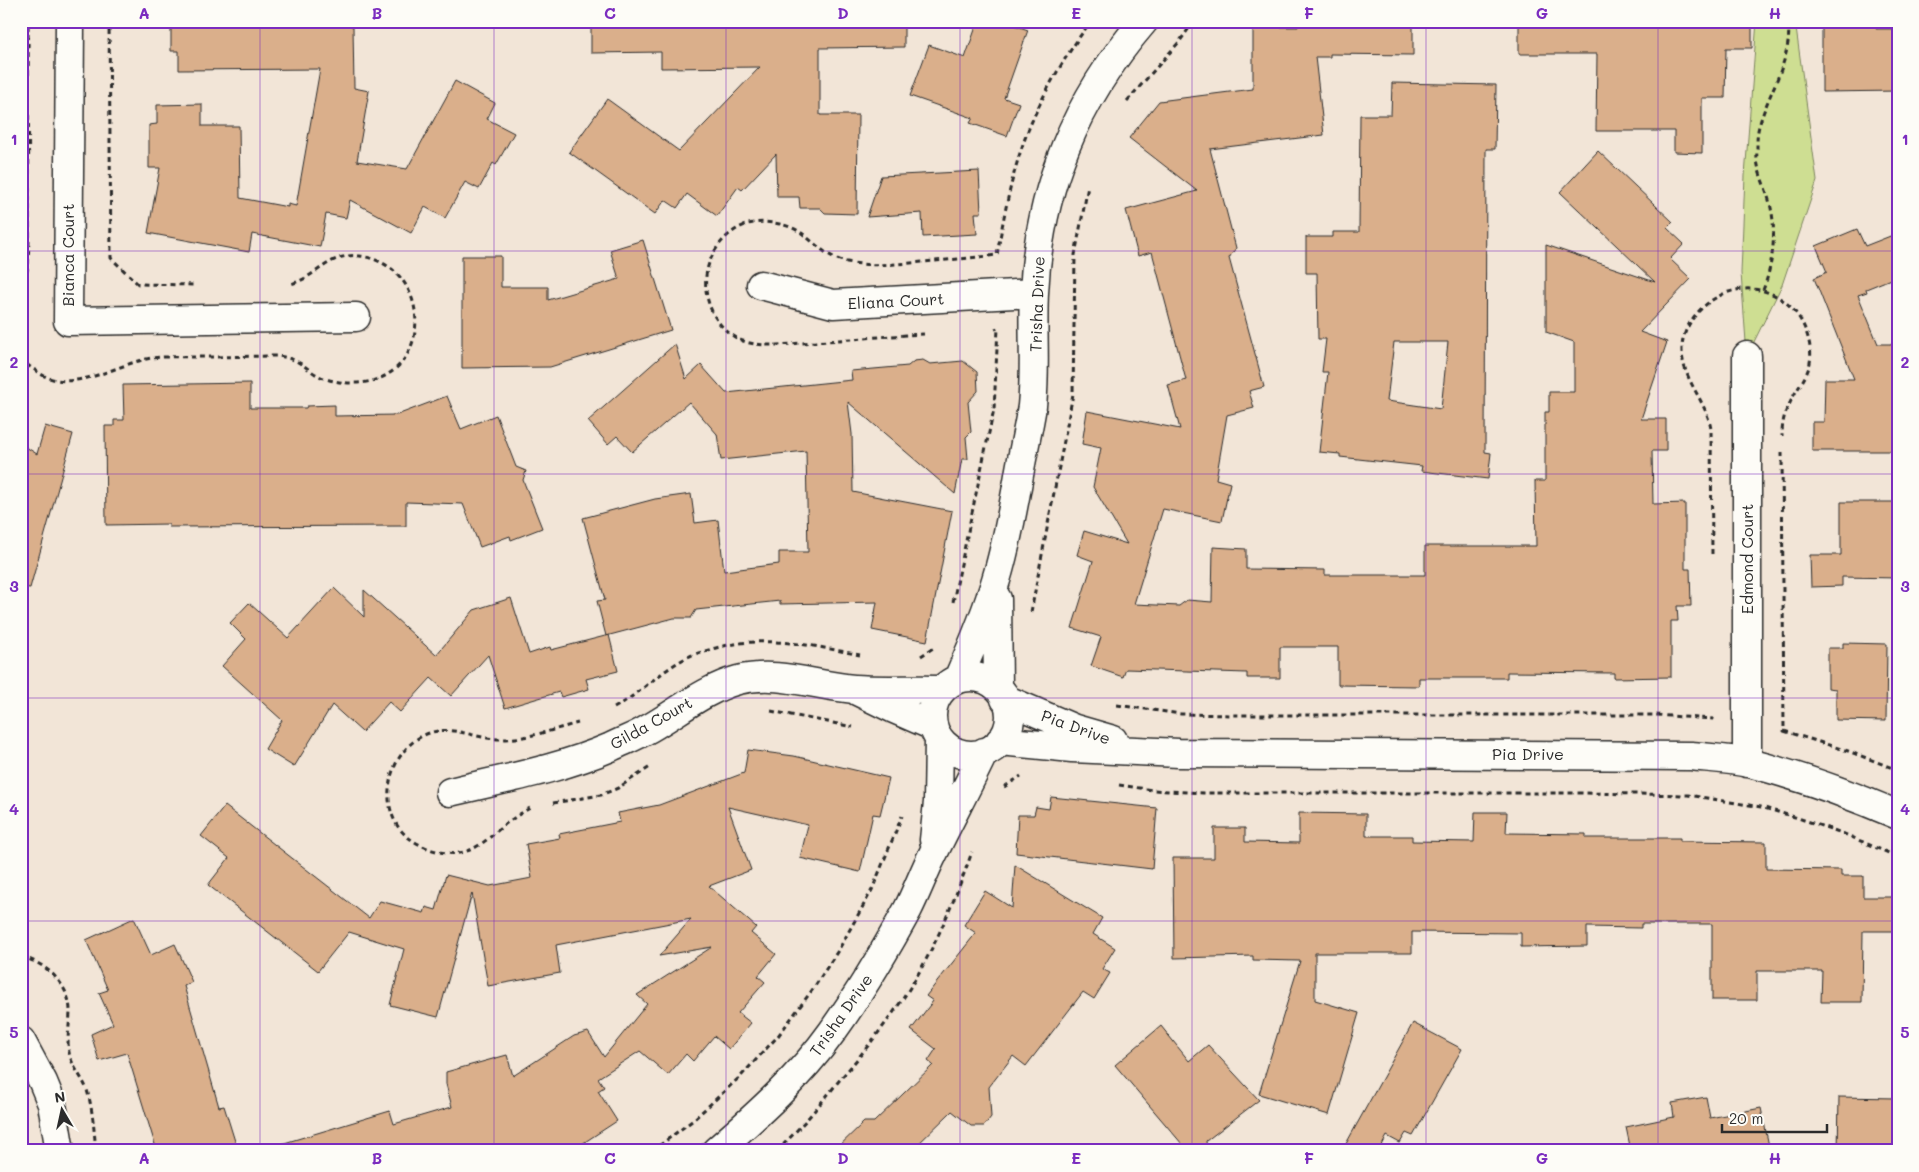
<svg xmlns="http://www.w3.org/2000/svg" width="1919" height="1172" viewBox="0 0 1919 1172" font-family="Mali,sans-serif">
	<rect width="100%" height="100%" fill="#f2e5d7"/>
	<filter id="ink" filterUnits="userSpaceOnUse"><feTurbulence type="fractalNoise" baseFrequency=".02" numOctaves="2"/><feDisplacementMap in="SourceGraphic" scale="10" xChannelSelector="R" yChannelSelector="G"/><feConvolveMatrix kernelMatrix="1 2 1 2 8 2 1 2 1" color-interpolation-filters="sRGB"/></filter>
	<g filter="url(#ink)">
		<path fill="#cede92" stroke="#7c845e" d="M1757,21H1795L1817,181L1782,285L1747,356L1741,273L1745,176Z"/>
		<path fill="#daaf8b" stroke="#2b2b2b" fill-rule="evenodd" d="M171,21H342L353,27L354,88L369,91L357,161L407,169L455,81L495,103L487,119L514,133L496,165L493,163L479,189L465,182L445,218L425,207L411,233L350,200L346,218L326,214L320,247L252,234L249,252L148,233L160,168H149V125L157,124V105L202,104V126H239L240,198L288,207V204L296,206L320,69L179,70V51H171Z
			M591,21H904V47L820,48V115H858L857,214L825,213L820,208H800L799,197H777L776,154L742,190L738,187L717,216L687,194L677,208L665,200L655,214L569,152L607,99L679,151L760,67L661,68V52L591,53Z
			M978,21H1003L1028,30L1004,98L1019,103L1007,136L970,123L973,118L910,96L929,45L965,58Z
			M1298,21H1413V55L1330,54V57H1315L1324,135L1210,149L1236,248L1229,258L1264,387L1249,391L1254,408L1227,415L1216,479L1230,483L1222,521L1163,509L1134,604L1179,606L1187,600L1212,602L1213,547L1246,549V569L1325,570V575H1425V546H1536L1535,481H1545V412H1549V392H1574V342L1546,332V245L1655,282L1560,192L1598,151L1673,222L1667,228L1684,244L1670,259L1691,279L1640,332L1667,342L1641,419H1666V451H1652L1653,504L1685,503V569H1690L1691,606H1677L1678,621H1671V677L1614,678V673L1507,672V678H1419V686L1338,685V647H1280V678H1247V673L1126,669L1123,677L1091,666L1101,637L1072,628L1093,561L1077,555L1084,531L1127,544L1093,487L1101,448L1082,444L1087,411L1180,429L1168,385L1186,380L1152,252L1138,256L1126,210L1197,191L1129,138L1159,101L1253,89V27H1298Z
			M1519,21H1752V48H1726L1725,98H1702V153L1674,152V131H1596L1597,54H1519Z
			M1822,21H1876V29H1898V91L1822,92Z
			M1392,83L1496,85L1495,149H1486L1485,452L1491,453L1488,479L1421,471L1422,466L1340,457V454L1319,452L1328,372H1322L1326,339H1318L1317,273H1306V237H1333V232H1359L1360,115H1391ZM1394,342H1448L1441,409L1387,401Z
			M979,171L981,213H975L977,234L923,237L922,213L867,217L881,176Z
			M1857,229L1865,246L1898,233V276L1866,289L1867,292L1858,295L1878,344H1898V451H1812V422H1824L1825,379H1854L1814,278L1827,272L1816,246Z
			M643,240L671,330L550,367L462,368V256H501V287H548V300L619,279L610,250Z
			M675,344L686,379L701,365L726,393L852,380L851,371L908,366L914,361L923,360L930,364L963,361L977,372L978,391L968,402L971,432L966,437L968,459H962L955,494L848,402L852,434L853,492L952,511L927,641L872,630L877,602L780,604V601L696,610L691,618H674L606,636L597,601L605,600L583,518L655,499L691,494L695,523L718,520L724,571L779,564V552H808L806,451L721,460L717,434L689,402L632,452L617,436L608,444L588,421Z
			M250,383V408H306L307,406L335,405V416L397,415L447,396L461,429L496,415L516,467L526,471L523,480L542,528L511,540L510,536L480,547L463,504L406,502V526L169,527V524L106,525L105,426H114V420H124L123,385Z
			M45,426L73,434L30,588L21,587V444L37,454Z
			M1841,502H1898V578L1842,577V586L1811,587L1810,555H1841Z
			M334,588L364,617V590L436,655L474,610L511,598L529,654L550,647L551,650L609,635L618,671L586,679L589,689L561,697L559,692L505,708L488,655L451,696L431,678L400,712L389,702L362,732L332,705L294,767L265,749L282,720L222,666L246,639L230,623L249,603L288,638Z
			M1843,643L1887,644L1886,721L1836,720V689L1828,688V648H1843Z
			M748,750L794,756L889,778L880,815L873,814L860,872L800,858L808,825L728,807L751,870L709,886L756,927L751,933L776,954L758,976L765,982L738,1013L751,1023L729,1049L714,1036L693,1061L686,1054L668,1075L640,1051L598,1078L604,1087L598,1091L617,1121L571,1151H282L281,1144L390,1111L394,1124L452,1107L446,1084V1072L507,1055L513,1076L574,1036L588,1032L604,1057L647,1004L637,995L712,947L659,956L691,919L556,945L560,973L488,986L472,893L438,1017L390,1005L404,949L349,932L318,971L208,885L229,858L201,836L225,806L369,918L380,901L424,913L426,907L436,910L446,875L490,886L532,878L526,844L560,838L559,834L620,822L618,813L659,805L744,773Z
			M1051,797L1157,808L1152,869L1016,853L1018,815H1034L1036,807L1049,809Z
			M1475,812H1507L1506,833L1586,834V838H1680V841L1766,842V869L1841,870V876H1863V897H1898V931H1863L1862,1002H1821L1822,971H1757V1000H1712V924H1641V928L1587,927V946L1521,947V933L1412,932V953H1315V1000L1359,1013L1329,1115L1259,1094L1300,961L1253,960V956L1174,958L1173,858H1214V828H1245V842L1299,843V813L1366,814V836H1412V841L1474,842Z
			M1015,865L1102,918L1093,934L1115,948L1102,969L1110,973L1094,999L1083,992L1026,1066L1013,1056L989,1087L991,1117L984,1126H971L952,1111L911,1151H834L864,1122H874L933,1065L928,1061L936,1049L911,1030L933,1001L926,996L976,933L964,925L985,891L1012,908Z
			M134,918L151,955L175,944L192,982L184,986L219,1107L224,1106L238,1151H157L127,1053L99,1061L91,1034L113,1024L99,993L108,990L86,940Z
			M1413,1023L1462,1049L1413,1136L1406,1133L1400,1143L1387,1136L1379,1151H1342Z
			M1161,1026L1189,1061L1208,1045L1259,1100L1206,1141L1207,1151H1188L1115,1065Z
			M1706,1097L1710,1118L1761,1108L1770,1151H1631L1626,1127L1674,1117L1672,1103Z
			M1839,1097L1896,1098L1895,1151H1838Z"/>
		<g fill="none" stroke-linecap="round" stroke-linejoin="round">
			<defs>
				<path id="minor" d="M70,21L68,321L356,317
					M761,285L833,304L1034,293
					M1747,356V763
					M997,599L998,688
					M932 716a39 39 0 1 1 78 0a39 39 0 1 1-78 0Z
					M958,679C972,647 986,614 996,580C1006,548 1012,514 1018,481C1022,456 1028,431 1032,406C1036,367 1032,331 1034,293C1039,188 1076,100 1144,21
					M857,691L894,709L933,726
					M1005,699L1075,729L1113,740
					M1000,741L1072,748L1179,753L1691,756C1710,758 1730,759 1749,763C1800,776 1849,794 1898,815
					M450,792C504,779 560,769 611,747C623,741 637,736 648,729C678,712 705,689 738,680C778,670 815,686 854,689C883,691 913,689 942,690
					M934,840L938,802L939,739
					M21,1041L43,1082L52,1104L60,1151
					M716,1151C757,1115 800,1077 832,1032C860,993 885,951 908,909C917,891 924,872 933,854C950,819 968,786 984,752"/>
			</defs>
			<use href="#minor" stroke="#2b2b2b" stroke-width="31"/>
			<path stroke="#2b2b2b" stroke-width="3" stroke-dasharray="5 4" stroke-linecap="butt" d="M109,21L111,258L138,284L195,285
				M1127,101L1180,41L1194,21
				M21,290L28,267L29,239L28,21
				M1763,290C1773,265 1777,230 1770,204C1766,186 1755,169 1757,149C1757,140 1757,131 1760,123C1770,89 1793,58 1788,21
				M924,334C888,336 851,339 815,342C793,343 765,349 743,341C715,330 701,298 707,270C712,249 728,230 748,224C766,220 788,223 803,234C817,245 828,258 847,262C872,267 897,264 922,262C947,260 972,258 997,255C1004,215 1012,172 1027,133C1043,93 1065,56 1091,21
				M21,357C24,363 30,367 35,370C70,398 116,363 152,358C169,356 186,357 202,357C228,357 253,356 279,356C284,357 289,358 294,360C303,364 311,372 319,376C329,381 342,383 353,383C435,384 436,266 360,256C330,252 317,277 291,284
				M1782,452L1784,731L1848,751L1898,770
				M1712,554L1711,429C1706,399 1681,379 1682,348C1682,335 1690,320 1699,311C1740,269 1801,290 1810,347C1814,372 1799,383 1790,403C1784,413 1782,424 1782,436
				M953,602L994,409L998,328L995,329
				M1031,612L1073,394L1075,255L1088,186
				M921,656L936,646
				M1117,705L1181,714L1231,715H1656L1713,719V718
				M614,708C641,693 662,669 690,656C697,653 705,651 712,649C762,634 811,645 860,655
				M771,711L853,727
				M1119,785L1153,790L1203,793H1581L1688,795L1761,807L1798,818L1842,833L1898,857
				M1004,787L1021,776
				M553,803L601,795L618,788L650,767
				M530,808C521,813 512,819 504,825C491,836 481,847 464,852C443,858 408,844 397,825C379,795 392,752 422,736C450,722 472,739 500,739C527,739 552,730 578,723
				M21,957C45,962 69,984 70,1010C70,1025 65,1045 71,1059C75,1070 83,1079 87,1090C93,1110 94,1131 96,1151
				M21,1132L24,1151
				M652,1151L692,1121L741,1076L778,1036L813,989L839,949L872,890L902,816
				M777,1151C799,1129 819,1106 838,1082C861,1055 884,1027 904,997C933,953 954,902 972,852"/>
			<use href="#minor" stroke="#fdfcf7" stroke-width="28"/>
		</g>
	</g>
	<path fill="none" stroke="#7b2cbf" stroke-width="1" stroke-opacity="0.55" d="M260,21V1151M494,21V1151M726,21V1151M960,21V1151M1192,21V1151M1426,21V1151M1658,21V1151M21,251H1898M21,474H1898M21,698H1898M21,921H1898"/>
	<g text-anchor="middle" stroke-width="5" stroke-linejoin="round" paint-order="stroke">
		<g font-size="16" fill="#2b2b2b" stroke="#fdfcf7">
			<text transform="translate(68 255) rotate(-90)" y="6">Bianca Court</text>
			<text transform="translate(896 301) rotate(-3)" y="6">Eliana Court</text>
			<text transform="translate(1037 304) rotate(-88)" y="6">Trisha Drive</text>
			<text transform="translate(1747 559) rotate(-90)" y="6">Edmond Court</text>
			<text transform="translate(651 723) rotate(-29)" y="6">Gilda Court</text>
			<text transform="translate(1076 727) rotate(20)" y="6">Pia Drive</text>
			<text x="1528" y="760">Pia Drive</text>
			<text transform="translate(841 1015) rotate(-55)" y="6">Trisha Drive</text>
		</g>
	</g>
	<rect width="1919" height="1172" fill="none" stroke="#fdfcf7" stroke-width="55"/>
	<g transform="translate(62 1110) rotate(351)" stroke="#fdfcf7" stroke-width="4" paint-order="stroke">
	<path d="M0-4L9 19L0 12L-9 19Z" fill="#2b2b2b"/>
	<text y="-8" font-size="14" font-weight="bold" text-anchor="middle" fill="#2b2b2b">N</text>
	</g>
	<path d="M1722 1124v8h105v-8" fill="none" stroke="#2b2b2b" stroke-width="2.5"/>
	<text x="1729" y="1124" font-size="15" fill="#2b2b2b" stroke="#fdfcf7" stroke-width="4" paint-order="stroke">20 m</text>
	<rect x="28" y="28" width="1864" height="1116" fill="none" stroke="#7b2cbf" stroke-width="2"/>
	<g font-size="16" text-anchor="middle" font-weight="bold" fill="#7b2cbf">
		<text x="144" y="19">A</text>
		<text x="377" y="19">B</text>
		<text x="610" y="19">C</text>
		<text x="843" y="19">D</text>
		<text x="1076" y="19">E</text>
		<text x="1309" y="19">F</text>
		<text x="1542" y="19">G</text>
		<text x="1775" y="19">H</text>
		<text x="14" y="145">1</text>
		<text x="1905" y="145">1</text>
		<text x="14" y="368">2</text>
		<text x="1905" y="368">2</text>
		<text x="14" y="592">3</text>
		<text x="1905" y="592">3</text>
		<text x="14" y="815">4</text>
		<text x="1905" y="815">4</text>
		<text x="14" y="1038">5</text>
		<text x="1905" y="1038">5</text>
		<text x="144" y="1164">A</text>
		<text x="377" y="1164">B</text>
		<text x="610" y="1164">C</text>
		<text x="843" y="1164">D</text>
		<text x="1076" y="1164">E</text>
		<text x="1309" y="1164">F</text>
		<text x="1542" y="1164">G</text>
		<text x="1775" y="1164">H</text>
	</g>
</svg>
